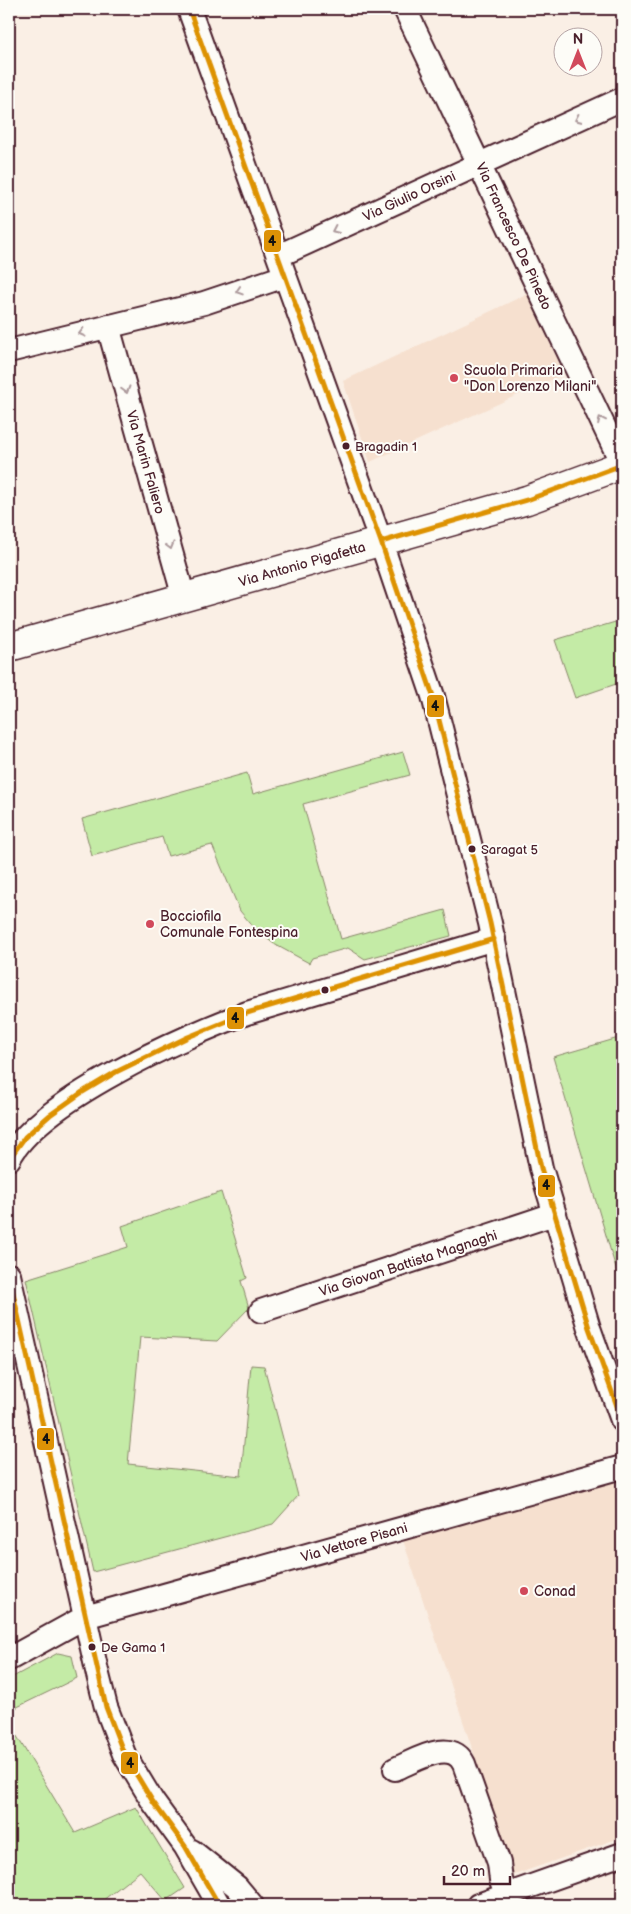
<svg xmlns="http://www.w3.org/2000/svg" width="631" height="1914" viewBox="0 0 631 1914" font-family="'Balsamiq Sans',sans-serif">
	<rect width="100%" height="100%" fill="#faefe5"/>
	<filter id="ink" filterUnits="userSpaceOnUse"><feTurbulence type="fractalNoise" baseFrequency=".02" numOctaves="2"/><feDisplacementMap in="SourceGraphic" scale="10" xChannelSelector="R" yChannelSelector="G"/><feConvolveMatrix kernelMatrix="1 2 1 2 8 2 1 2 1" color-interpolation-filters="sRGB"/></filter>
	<g filter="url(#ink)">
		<path fill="#f6e0cf" d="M527,294L564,374L370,462L343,381Z
			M622,1476V1837L514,1875L401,1534Z"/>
		<path fill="#c4eba6" stroke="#878568" d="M622,620V682L575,698L555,640Z
			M403,752L410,775L303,804L341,939L445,910L451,936L365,959L348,948L312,958L309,963L274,944L255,929L240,911L212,845L168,856L162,837L92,856L82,819L247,773L253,794Z
			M622,1037V1289L553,1057Z
			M221,1192L247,1278L241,1281L249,1308L217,1341L140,1337L128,1464L241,1476L251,1365L264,1366L298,1496L273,1524L93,1572L26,1279L128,1247L122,1226Z
			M58,1653L72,1656L77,1678L9,1711V1679Z
			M9,1723L75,1833L136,1807L185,1888L166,1901L140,1871L97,1905H9Z"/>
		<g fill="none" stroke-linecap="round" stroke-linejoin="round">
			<defs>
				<path id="minor" d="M189,9L381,542L433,696L490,923L541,1168L589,1328L622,1420
					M405,9L622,464
					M278,256L622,99
					M108,326L184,598
					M9,351L204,303L285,276
					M9,1159C38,1101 186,1035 247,1013L494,939
					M9,1275L97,1671L106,1707L124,1754L153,1802L185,1846L219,1905
					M261,1311L554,1214
					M9,1659L85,1617L622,1467
					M395,1769C415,1761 451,1737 464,1764L499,1863L501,1880L506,1895
					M192,1851L237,1887L252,1905
					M478,1905L622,1854"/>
				<path id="secondary" d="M9,647L527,500L622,465"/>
			</defs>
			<use href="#minor" stroke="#4a1f2b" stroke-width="26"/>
			<use href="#secondary" stroke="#4a1f2b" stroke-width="31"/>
			<use href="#minor" stroke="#fdfcf7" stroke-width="22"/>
			<use href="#secondary" stroke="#fdfcf7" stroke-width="28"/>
			<defs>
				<path id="bus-1" d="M189,9L381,542L433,696L490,923L541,1168L589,1328L622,1420
					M381,542L527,500L622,465
					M9,1159L25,1137L50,1115L81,1093L116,1072L188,1037L247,1013L494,939
					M9,1275L106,1707L124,1754L153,1802L185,1846L219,1905"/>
			</defs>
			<use href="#bus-1" stroke="#fdfcf7" stroke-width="9"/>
			<use href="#bus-1" stroke="#dd9206" stroke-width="5"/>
		</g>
		<defs><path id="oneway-chevron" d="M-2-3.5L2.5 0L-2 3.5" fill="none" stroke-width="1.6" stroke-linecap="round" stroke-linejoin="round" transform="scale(1.25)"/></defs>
		<g stroke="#ac999b">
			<use href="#oneway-chevron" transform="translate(578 119) rotate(155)"/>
			<use href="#oneway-chevron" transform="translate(335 230) rotate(155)"/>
			<use href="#oneway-chevron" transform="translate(239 291) rotate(162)"/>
			<use href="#oneway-chevron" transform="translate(82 333) rotate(166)"/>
			<use href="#oneway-chevron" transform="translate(126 390) rotate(74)"/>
			<use href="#oneway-chevron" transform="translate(601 420) rotate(-116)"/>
			<use href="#oneway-chevron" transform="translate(170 546) rotate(74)"/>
		</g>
	</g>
	<g fill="#d1495b" stroke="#fdfcf7" stroke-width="2">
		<circle cx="454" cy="378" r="5"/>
		<circle cx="150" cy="924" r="5"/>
		<circle cx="524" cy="1591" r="5"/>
	</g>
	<g fill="#4a1f2b" stroke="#fdfcf7" stroke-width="2">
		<circle cx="346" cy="446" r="4.5"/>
		<circle cx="472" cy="849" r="4.5"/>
		<circle cx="325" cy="990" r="4.5"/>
		<circle cx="92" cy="1647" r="4.5"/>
	</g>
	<g text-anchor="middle" stroke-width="4" stroke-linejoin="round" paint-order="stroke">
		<g font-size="13" fill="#4a1f2b" stroke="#fdfcf7" text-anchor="start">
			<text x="355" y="451">Bragadin 1</text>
			<text x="481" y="854">Saragat 5</text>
			<text x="101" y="1652">De Gama 1</text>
		</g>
		<g font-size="14" fill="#4a1f2b" stroke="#fdfcf7">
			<text transform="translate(409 196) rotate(-25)" y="5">Via Giulio Orsini</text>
			<text transform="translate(514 236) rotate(65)" y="5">Via Francesco De Pinedo</text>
			<text transform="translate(146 462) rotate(74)" y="5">Via Marin Faliero</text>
			<text transform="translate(302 564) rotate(-16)" y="5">Via Antonio Pigafetta</text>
			<text transform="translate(408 1263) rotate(-18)" y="5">Via Giovan Battista Magnaghi</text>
			<text transform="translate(354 1542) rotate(-16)" y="5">Via Vettore Pisani</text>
		</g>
		<g font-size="14" fill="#4a1f2b" stroke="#fdfcf7" text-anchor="start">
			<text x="464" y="375">Scuola Primaria<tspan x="464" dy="16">"Don Lorenzo Milani"</tspan></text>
			<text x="160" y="921">Bocciofila<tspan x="160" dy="16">Comunale Fontespina</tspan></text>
			<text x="534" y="1596">Conad</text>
		</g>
	</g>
	<g stroke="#fdfcf7" stroke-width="2">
		<rect x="263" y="229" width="19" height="24" rx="5" fill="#dd9206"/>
		<rect x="426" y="694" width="19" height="24" rx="5" fill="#dd9206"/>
		<rect x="226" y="1006" width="19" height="24" rx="5" fill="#dd9206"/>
		<rect x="537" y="1174" width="19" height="24" rx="5" fill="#dd9206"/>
		<rect x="36" y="1427" width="19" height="24" rx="5" fill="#dd9206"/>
		<rect x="120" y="1751" width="19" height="24" rx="5" fill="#dd9206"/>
	</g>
	<g font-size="14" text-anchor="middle" font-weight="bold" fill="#111">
		<text x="272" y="246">4</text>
		<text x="435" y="711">4</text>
		<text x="235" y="1023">4</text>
		<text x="546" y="1190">4</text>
		<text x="46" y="1444">4</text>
		<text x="130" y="1768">4</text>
	</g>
	<rect width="631" height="1914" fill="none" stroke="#fdfcf7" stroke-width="30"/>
	<rect x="15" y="15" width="601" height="1884" fill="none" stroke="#4a1f2b" stroke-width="2" filter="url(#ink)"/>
	<g transform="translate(578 52)"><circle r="24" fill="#fdfcf7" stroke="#b5a4a5"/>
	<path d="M0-4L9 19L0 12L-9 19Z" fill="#d1495b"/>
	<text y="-8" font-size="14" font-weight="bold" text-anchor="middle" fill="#4a1f2b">N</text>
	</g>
	<path d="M444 1876v8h66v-8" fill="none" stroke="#4a1f2b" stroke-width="2.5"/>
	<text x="451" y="1876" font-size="15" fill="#4a1f2b" stroke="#fdfcf7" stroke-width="4" paint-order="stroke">20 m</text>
</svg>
